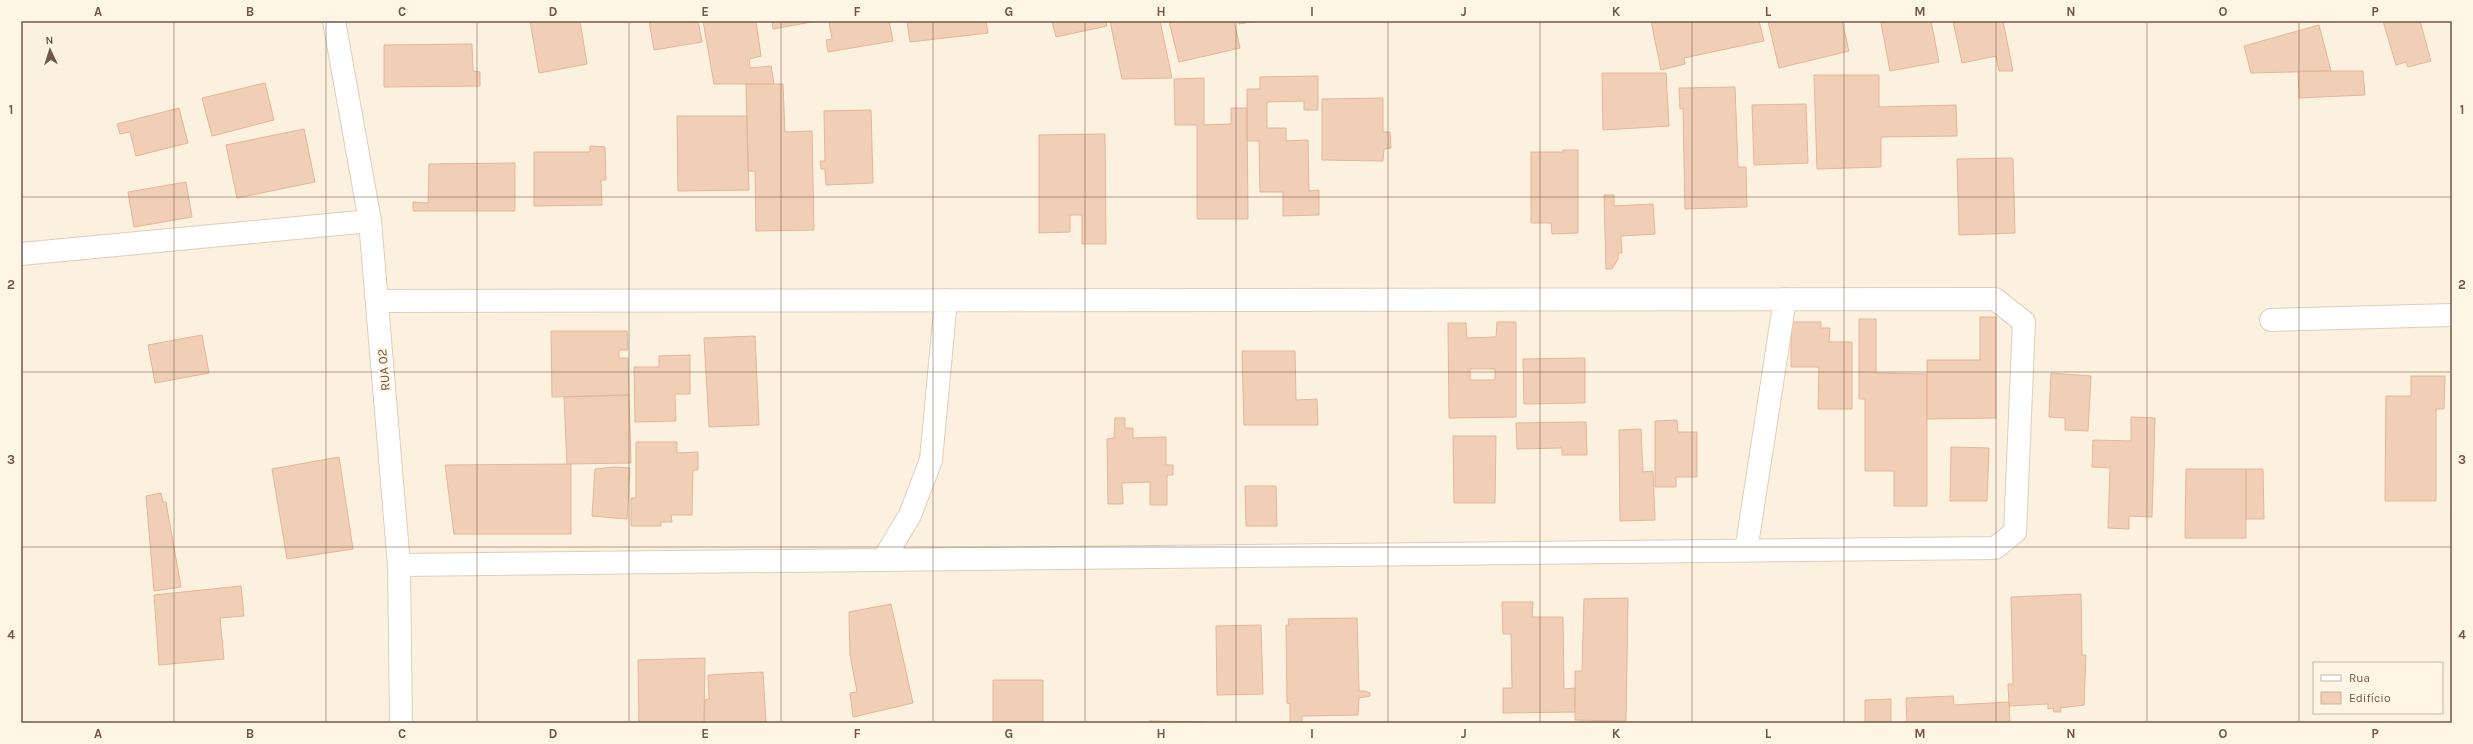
<svg xmlns="http://www.w3.org/2000/svg" width="2473" height="744" viewBox="0 0 2473 744" font-family="Karla,sans-serif">
	<rect width="100%" height="100%" fill="#fcf1de"/>
	<path fill="#f1cfb6" stroke="#e3b697" fill-rule="evenodd" d="M530,21H580L587,64L539,73Z
		M649,21H698L702,42L654,50Z
		M703,21H756L761,56L749,59L750,68L771,66L774,84H714Z
		M772,21H817L773,29Z
		M829,21H889L893,41L828,52L826,40L832,39Z
		M907,21H986L988,33L910,42Z
		M1052,21H1106L1107,26L1056,37Z
		M1110,21H1160L1172,78L1122,79Z
		M1169,21H1234L1240,48L1179,62Z
		M1238,21H1256L1239,24Z
		M1651,21H1759L1764,41L1684,58L1685,64L1661,70Z
		M1768,21H1842L1849,51L1779,68Z
		M1892,21H1931L1939,62L1890,71L1881,23Z
		M1953,21H2003L2013,71H1999L1996,56L1962,63Z
		M2383,21H2420L2431,61L2408,67L2406,62L2396,65Z
		M2319,25L2331,71L2251,73L2244,46Z
		M472,44L473,71L480,72V86L384,87V45Z
		M2298,71H2363L2365,95L2299,98Z
		M1602,73H1666L1669,126L1603,130Z
		M1814,75H1879V107L1956,105L1957,136L1881,137V167L1817,169Z
		M1318,76V110H1304V101L1267,102V128H1286V141L1308,140L1309,191L1319,190V215L1283,216V192H1260L1259,141H1247V89H1260V77Z
		M1204,78V125L1231,124V108H1247L1248,219H1197V125H1175L1174,79Z
		M265,83L274,120L212,136L202,98Z
		M746,84H783L785,132L812,131L814,230L756,231L755,171H748Z
		M1735,87L1738,167H1746L1747,207L1685,209L1683,108L1680,109L1679,88Z
		M1383,98V132H1390L1391,148L1384,149L1383,161L1322,160V99Z
		M1806,104L1808,163L1754,165L1752,105Z
		M179,108L188,143L136,156L130,132L120,134L117,124Z
		M871,110L873,183L826,185L825,169H821L820,161H825L824,111Z
		M677,116H747L749,190L678,191Z
		M304,129L315,182L237,198L226,145Z
		M1105,134L1106,244H1082V215H1070V232L1039,233V135Z
		M590,146L605,147L606,180H601L602,205L534,206V152H590Z
		M1563,150H1578V233L1552,234L1551,223H1531V152H1563Z
		M2011,158L2013,159L2015,233L1959,235L1957,159Z
		M515,163V211H413V202L428,203L429,164Z
		M186,182L192,217L134,227L128,192Z
		M1604,195H1614V206L1653,204L1655,234L1621,236L1622,253H1618V259L1612,269H1606Z
		M1980,317H1996V418L1927,419V360H1980Z
		M1859,319H1876V373L1927,374V506H1894V471H1865V399H1859Z
		M1497,322H1516V417L1449,418L1448,323H1466L1467,338L1496,337ZM1470,369H1495V380H1470Z
		M1791,322H1821V328H1830L1829,342H1852V409H1818L1819,367H1791Z
		M551,331H627L628,350H619V358H628L629,395L552,397Z
		M202,335L209,373L155,383L148,345Z
		M755,336L759,425L709,427L704,338Z
		M1242,351H1295L1296,400L1317,399L1318,425H1244Z
		M690,355V394H675L676,421L635,422L634,367H659V356Z
		M1585,358V403L1524,404L1523,359Z
		M2051,373L2091,376L2088,431L2065,430V418L2049,417Z
		M2411,376H2445L2444,409H2436V501H2385L2386,396H2411Z
		M629,395L631,463L567,464L564,397Z
		M2131,417L2155,418L2152,517L2129,516V529L2108,528L2110,468L2092,467L2093,440L2131,441Z
		M1115,418H1125V428H1133V438L1166,437V465H1173V475H1167V505H1150V482L1122,483L1123,504H1108L1107,439L1114,438Z
		M1677,420L1678,432H1697V477H1676V487H1655V421Z
		M1586,422L1587,455H1562V448L1517,449L1516,423Z
		M1641,429L1643,472L1653,471L1655,520L1620,521L1619,430Z
		M1453,436H1496L1495,503H1454Z
		M636,442H677V453L698,452V470H693L692,515H671L672,522H661V526H631V498H636Z
		M1951,447L1989,448L1987,501H1950Z
		M2452,456V521H2451Z
		M339,457L353,549L287,559L272,469Z
		M571,464V534H454L445,465Z
		M615,467L630,468L627,519L592,516L595,469Z
		M2186,469H2246V538H2185Z
		M2246,469H2263L2264,519H2246Z
		M1245,486H1276L1277,526H1246Z
		M161,493L163,502H166L181,587L154,591L146,496Z
		M241,586L244,616L220,618L224,659L159,665L154,595Z
		M2081,594L2082,655H2086L2084,705L2060,708L2061,712H2054L2053,708L2048,709V704L2009,706L2008,684H2013L2011,597Z
		M1628,598L1626,721L1575,720V671H1582L1584,599Z
		M1502,602H1533L1532,617H1563L1564,689L1575,688V712L1503,713V688H1512L1511,634H1503Z
		M891,604L913,703L853,717L850,693L857,692L850,654L849,612Z
		M1357,618L1359,691H1365L1370,693V696L1359,698L1358,715L1302,716V723H1290V704L1287,703L1286,625H1289L1288,619Z
		M1261,625L1263,694L1217,695L1216,626Z
		M705,658L704,723H639L638,660Z
		M763,672L766,723H704L705,700L709,699L708,675Z
		M993,680H1043V723H993Z
		M1953,696L1954,705L2009,702L2010,723H1907L1906,698Z
		M1891,699V723H1865V700Z
		M1149,721L1205,722V723H1149Z"/>
	<g fill="none" stroke-linecap="round" stroke-linejoin="round">
		<defs>
			<path id="minor" d="M334,21L370,221L399,565L401,723
				M21,254L370,221
				M377,301L1995,299L2024,322L2015,532L1995,548L399,565
				M2271,320L2452,315
				M1746,551L1785,299
				M883,560L910,515L931,460L946,300"/>
		</defs>
		<use href="#minor" stroke="#dfcdbb" stroke-width="24"/>
		<use href="#minor" stroke="#fff" stroke-width="22"/>
	</g>
	<path fill="none" stroke="#715747" stroke-width="1" stroke-opacity="0.55" d="M174,21V723M326,21V723M477,21V723M629,21V723M781,21V723M933,21V723M1085,21V723M1236,21V723M1388,21V723M1540,21V723M1692,21V723M1844,21V723M1996,21V723M2147,21V723M2299,21V723M21,197H2452M21,372H2452M21,547H2452"/>
	<g text-anchor="middle" stroke-width="4" stroke-linejoin="round" paint-order="stroke">
		<g font-size="13" fill="#715747" stroke="#fff5e4">
			<text transform="translate(383 370) rotate(-95)" y="5">RUA 02</text>
		</g>
	</g>
	<rect width="2473" height="744" fill="none" stroke="#fff5e4" stroke-width="44"/>
	<rect x="2313" y="662" width="130" height="52" fill="#fff5e4" stroke="#c6b6a5"/>
	<rect x="2321" y="675" width="20" height="6" fill="#ffffff" stroke="#c6b6a5"/>
	<text x="2349" y="682" font-size="12" fill="#715747">Rua</text>
	<rect x="2321" y="692" width="20" height="12" fill="#f1cfb6" stroke="#c6b6a5"/>
	<text x="2349" y="702" font-size="12" fill="#715747">Edifício</text>
	<g transform="translate(50 50) rotate(356)" stroke="#fff5e4" stroke-width="3" paint-order="stroke">
	<path d="M0-3L7 15L0 10L-7 15Z" fill="#715747"/>
	<text y="-6" font-size="11" font-weight="bold" text-anchor="middle" fill="#715747">N</text>
	</g>
	<rect x="22" y="22" width="2429" height="700" fill="none" stroke="#715747" stroke-width="1.5"/>
	<g font-size="13" text-anchor="middle" font-weight="bold" fill="#715747">
		<text x="98" y="16">A</text>
		<text x="250" y="16">B</text>
		<text x="402" y="16">C</text>
		<text x="553" y="16">D</text>
		<text x="705" y="16">E</text>
		<text x="857" y="16">F</text>
		<text x="1009" y="16">G</text>
		<text x="1161" y="16">H</text>
		<text x="1312" y="16">I</text>
		<text x="1464" y="16">J</text>
		<text x="1616" y="16">K</text>
		<text x="1768" y="16">L</text>
		<text x="1920" y="16">M</text>
		<text x="2071" y="16">N</text>
		<text x="2223" y="16">O</text>
		<text x="2375" y="16">P</text>
		<text x="11" y="114">1</text>
		<text x="2462" y="114">1</text>
		<text x="11" y="289">2</text>
		<text x="2462" y="289">2</text>
		<text x="11" y="464">3</text>
		<text x="2462" y="464">3</text>
		<text x="11" y="639">4</text>
		<text x="2462" y="639">4</text>
		<text x="98" y="738">A</text>
		<text x="250" y="738">B</text>
		<text x="402" y="738">C</text>
		<text x="553" y="738">D</text>
		<text x="705" y="738">E</text>
		<text x="857" y="738">F</text>
		<text x="1009" y="738">G</text>
		<text x="1161" y="738">H</text>
		<text x="1312" y="738">I</text>
		<text x="1464" y="738">J</text>
		<text x="1616" y="738">K</text>
		<text x="1768" y="738">L</text>
		<text x="1920" y="738">M</text>
		<text x="2071" y="738">N</text>
		<text x="2223" y="738">O</text>
		<text x="2375" y="738">P</text>
	</g>
</svg>
